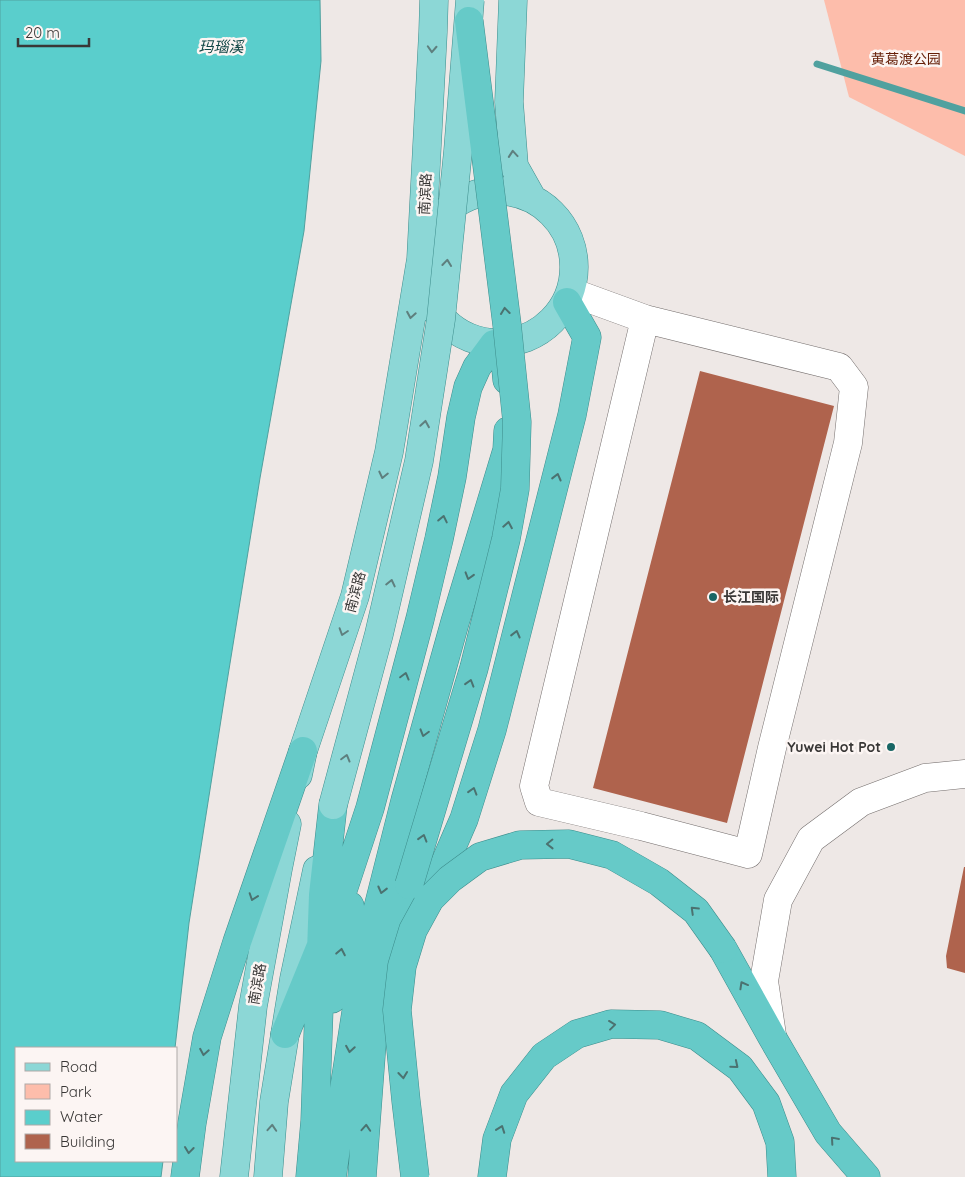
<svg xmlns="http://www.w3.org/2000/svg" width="965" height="1177" viewBox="0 0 965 1177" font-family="Quicksand,'Noto Sans SC',sans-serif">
	<rect width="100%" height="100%" fill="#eee8e6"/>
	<path fill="#fdbdab" d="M824,0H965V156L849,97Z"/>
	<path fill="#5acecc" stroke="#50a19f" d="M0,0H320L321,61L304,231L260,478L226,688L189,923L175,1048H16V1161H163L161,1177H0Z"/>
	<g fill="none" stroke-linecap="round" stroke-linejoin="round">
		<path stroke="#50a19f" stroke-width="7" d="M817,64L965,111"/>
	</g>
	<path fill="#af634d" d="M700,371L834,406L727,823L593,788Z
		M964,867H965V973L947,968L946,956Z"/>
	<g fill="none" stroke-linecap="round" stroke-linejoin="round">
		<defs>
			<path id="minor" d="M571,292L645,319L839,367L854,387L848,443L772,748L748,854L641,826L539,802L534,786L645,319
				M772,1035L764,981L778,900L811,839L861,802L925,778L965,774"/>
			<path id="primary" d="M513,0L509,102L514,166L532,198
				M422 267a76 76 0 1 1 152 0a76 76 0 1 1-152 0Z
				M298,775L303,751L355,596L389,452L421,259L433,32L434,0
				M234,1177L253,1006L278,869L287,824
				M268,1177L274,1102L294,979L317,870"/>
			<path id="trunk" d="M428,902L464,819L492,730L572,415L587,337L567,302
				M723,949L772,1037L828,1133L866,1177
				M332,999L350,906
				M373,1029L398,971
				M285,1034L340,899L370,808L420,619L439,539L452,477L461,417L468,387L477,367L494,344L505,359L507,380
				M185,1177L192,1123L207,1037L237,942L303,751
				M310,1177L315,1121L323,895L333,805
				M332,1177L345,1083L363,967L405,801L455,622L507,450L508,431
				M362,1177L373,1029L409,885
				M492,1177L497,1139L514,1094L544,1056L577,1034L611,1024L660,1025L697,1036L740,1068L766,1103L780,1142L782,1177"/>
		</defs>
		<use href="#minor" stroke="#746e6d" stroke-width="29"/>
		<use href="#primary" stroke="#3d8d8c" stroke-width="29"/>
		<use href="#trunk" stroke="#3d8d8c" stroke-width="29"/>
		<use href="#minor" stroke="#fff" stroke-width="28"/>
		<use href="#primary" stroke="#8cd7d6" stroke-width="28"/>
		<use href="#trunk" stroke="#66cac8" stroke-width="28"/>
		<defs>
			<path id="primary-bridge" d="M333,805L379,634L419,461L441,319L458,151L470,0"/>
			<path id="trunk-bridge" d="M409,885L474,668L506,539L515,489L517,422L507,325L469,21
				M415,1177L406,1101L397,1010L402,966L413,930L430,899L450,879L480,857L520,845L569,844L612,855L659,882L696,911L723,949"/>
		</defs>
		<use href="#primary-bridge" stroke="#3d8d8c" stroke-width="29" stroke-linecap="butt"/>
		<use href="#trunk-bridge" stroke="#3d8d8c" stroke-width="29" stroke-linecap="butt"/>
		<use href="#primary-bridge" stroke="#8cd7d6" stroke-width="28"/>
		<use href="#trunk-bridge" stroke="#66cac8" stroke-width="28"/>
	</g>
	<defs><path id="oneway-chevron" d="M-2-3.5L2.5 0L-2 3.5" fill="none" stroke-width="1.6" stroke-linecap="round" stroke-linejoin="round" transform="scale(1.25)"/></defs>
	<g stroke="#5e7f7e">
		<use href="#oneway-chevron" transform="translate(432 49) rotate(93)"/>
		<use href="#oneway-chevron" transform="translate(513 154) rotate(-95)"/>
		<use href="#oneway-chevron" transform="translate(447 263) rotate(-84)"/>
		<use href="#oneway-chevron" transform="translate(411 315) rotate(100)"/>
		<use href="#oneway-chevron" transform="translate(425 424) rotate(-81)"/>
		<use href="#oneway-chevron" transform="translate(383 475) rotate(103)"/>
		<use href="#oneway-chevron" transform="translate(391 583) rotate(-77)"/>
		<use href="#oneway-chevron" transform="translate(343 632) rotate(108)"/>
		<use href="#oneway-chevron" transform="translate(346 758) rotate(-75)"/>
		<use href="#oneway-chevron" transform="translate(272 1128) rotate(-86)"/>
	</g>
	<g stroke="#4b7270">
		<use href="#oneway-chevron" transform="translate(505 311) rotate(-97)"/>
		<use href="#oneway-chevron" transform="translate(557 477) rotate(-76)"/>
		<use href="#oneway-chevron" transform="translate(443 519) rotate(-78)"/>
		<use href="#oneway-chevron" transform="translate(508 525) rotate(-80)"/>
		<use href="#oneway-chevron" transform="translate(469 576) rotate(107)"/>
		<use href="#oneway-chevron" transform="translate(516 634) rotate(-76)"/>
		<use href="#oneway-chevron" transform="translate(405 676) rotate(-75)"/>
		<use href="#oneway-chevron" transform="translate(470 683) rotate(-73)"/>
		<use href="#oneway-chevron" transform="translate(424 733) rotate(106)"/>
		<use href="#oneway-chevron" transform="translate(473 791) rotate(-73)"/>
		<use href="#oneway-chevron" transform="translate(423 838) rotate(-73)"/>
		<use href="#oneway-chevron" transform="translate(550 844) rotate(179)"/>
		<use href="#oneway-chevron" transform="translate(382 890) rotate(104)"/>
		<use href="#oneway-chevron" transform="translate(253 897) rotate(109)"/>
		<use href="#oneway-chevron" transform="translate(694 910) rotate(-136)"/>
		<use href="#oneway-chevron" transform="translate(341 952) rotate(-79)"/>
		<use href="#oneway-chevron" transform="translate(743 985) rotate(-119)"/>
		<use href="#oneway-chevron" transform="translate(612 1025) rotate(-7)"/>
		<use href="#oneway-chevron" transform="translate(350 1049) rotate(99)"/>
		<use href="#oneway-chevron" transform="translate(204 1052) rotate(100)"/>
		<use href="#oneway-chevron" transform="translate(735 1065) rotate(40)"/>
		<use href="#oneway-chevron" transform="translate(403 1075) rotate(84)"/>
		<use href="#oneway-chevron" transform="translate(366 1128) rotate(-86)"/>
		<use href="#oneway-chevron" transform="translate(501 1129) rotate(-70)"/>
		<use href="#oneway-chevron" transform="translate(834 1140) rotate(-131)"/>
		<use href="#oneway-chevron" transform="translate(189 1150) rotate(97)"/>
	</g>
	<g fill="#186665" stroke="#fcf5f3" stroke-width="2">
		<circle cx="713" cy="597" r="5"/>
		<circle cx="891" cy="747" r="5"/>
	</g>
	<g text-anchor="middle" stroke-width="5" stroke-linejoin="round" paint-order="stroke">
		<g font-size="14" fill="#651e07" stroke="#fcf5f3">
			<text x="906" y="64">黄葛渡公园</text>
		</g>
		<g font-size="14" fill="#393736" stroke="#fcf5f3">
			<text transform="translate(425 194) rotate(-87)" y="5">南滨路</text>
			<text transform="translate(355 592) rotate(-75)" y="5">南滨路</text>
			<text transform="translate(257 984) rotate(-80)" y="5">南滨路</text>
		</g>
		<g font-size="14" font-weight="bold" fill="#393736" stroke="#fcf5f3" text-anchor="start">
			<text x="723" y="602">长江国际</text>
			<text x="881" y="752" text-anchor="end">Yuwei Hot Pot</text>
		</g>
		<g font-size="15" font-style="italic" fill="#0f4544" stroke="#fcf5f3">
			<text x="221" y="52">玛瑙溪</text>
		</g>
	</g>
	<rect x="15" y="1047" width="162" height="115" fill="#fcf5f3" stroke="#aea9a7"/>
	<rect x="25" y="1063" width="25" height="8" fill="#8cd7d6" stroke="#aea9a7"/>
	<text x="60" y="1072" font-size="15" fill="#393736">Road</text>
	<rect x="25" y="1084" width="25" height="15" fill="#fdbdab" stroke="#aea9a7"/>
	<text x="60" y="1097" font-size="15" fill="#393736">Park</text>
	<rect x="25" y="1110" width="25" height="15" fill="#5acecc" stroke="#aea9a7"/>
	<text x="60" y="1122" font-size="15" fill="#393736">Water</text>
	<rect x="25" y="1134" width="25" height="15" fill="#af634d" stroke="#aea9a7"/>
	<text x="60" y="1147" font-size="15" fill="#393736">Building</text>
	<path d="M18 38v8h71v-8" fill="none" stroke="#393736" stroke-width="2.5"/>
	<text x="25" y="38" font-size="15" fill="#393736" stroke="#fcf5f3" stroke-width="4" paint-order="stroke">20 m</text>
</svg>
